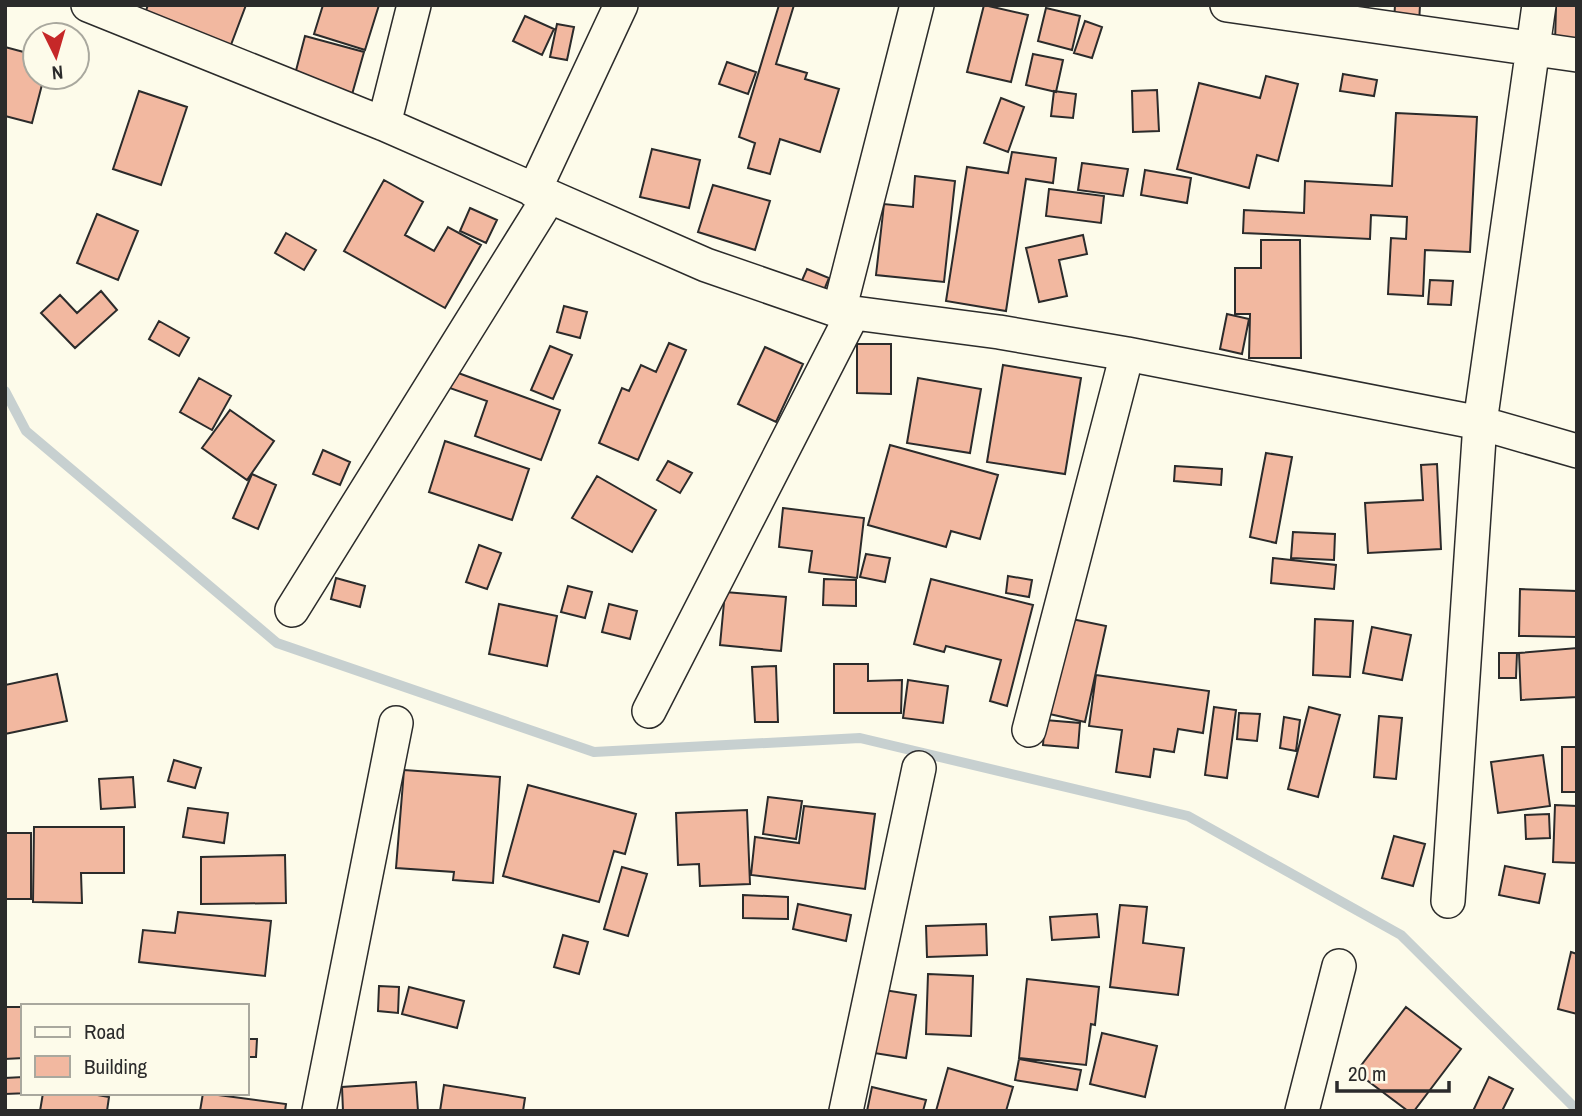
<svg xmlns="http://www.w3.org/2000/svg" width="1582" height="1116" viewBox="0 0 1582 1116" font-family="'Archivo Narrow',sans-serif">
	<rect width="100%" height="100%" fill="#fdfbea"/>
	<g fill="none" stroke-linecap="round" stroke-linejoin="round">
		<path stroke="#c7d0d0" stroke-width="10" d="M5,391L26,431L277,643L594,752L860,738L1188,816L1401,935L1577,1110"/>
	</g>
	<path fill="#f2b8a0" stroke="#2b2b2b" stroke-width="2" d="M148,5H246L229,50L143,19Z
		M323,5H379L365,50L314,34Z
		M779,5H794L776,64L807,73L805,79L839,89L820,152L780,139L770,174L748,168L755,143L739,137Z
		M984,5L1028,15L1011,82L967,72Z
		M1395,5H1420L1419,24L1394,22Z
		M1556,5H1577V45L1555,44Z
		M1046,8L1080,16L1072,50L1038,41Z
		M525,16L554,29L542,55L513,41Z
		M1085,21L1102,27L1092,58L1074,53Z
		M557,24L574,27L567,60L550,57Z
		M305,36L364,52L351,98L293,82Z
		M5,47L35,55V77H44L32,123L5,116Z
		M1033,54L1063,60L1056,92L1026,85Z
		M727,62L756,72L748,94L719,84Z
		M1343,74L1377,80L1374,96L1340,91Z
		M1266,76L1298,84L1278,161L1257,155L1249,188L1177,169L1199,83L1260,98Z
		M1157,90L1159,131L1133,132L1132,91Z
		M139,91L187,107L161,185L113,169Z
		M1054,91L1076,94L1073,118L1051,116Z
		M1001,98L1024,107L1008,152L984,143Z
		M1396,113L1477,117L1470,252L1425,250L1423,296L1388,294L1391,238L1406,239L1407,217L1371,215L1370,239L1243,233L1244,210L1304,213L1305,181L1392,186Z
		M652,149L700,160L689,208L640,197Z
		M1012,152L1056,158L1053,183L1026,179L1006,311L946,301L967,167L1008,173Z
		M1082,163L1128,169L1123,196L1078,190Z
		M1145,170L1191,178L1187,203L1141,195Z
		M915,176L955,181L944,282L876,275L884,204L913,207Z
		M384,180L423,202L405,235L434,251L448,227L481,245L445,308L344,251Z
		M713,185L770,201L755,250L698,232Z
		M1049,189L1104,196L1101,223L1046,216Z
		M470,208L497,220L486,243L460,231Z
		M97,214L138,231L118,280L77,263Z
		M286,233L316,250L304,270L275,253Z
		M1083,235L1087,254L1059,260L1067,296L1039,302L1026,248Z
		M1261,240H1300L1301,358H1249L1250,314H1235V268H1261Z
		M807,269L829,278L815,312L792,303Z
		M1430,280L1453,281L1451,305L1428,304Z
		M101,291L117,310L75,348L41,313L60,295L77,313Z
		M564,306L587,312L580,338L557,332Z
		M1227,314L1249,319L1242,354L1220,349Z
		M159,321L189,338L179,356L149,339Z
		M669,343L686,350L638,460L599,443L622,388L629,391L641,365L656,372Z
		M857,344H891V394L857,393Z
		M550,346L572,355L553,399L531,390Z
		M765,347L803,364L776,422L738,404Z
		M1003,365L1081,378L1065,474L987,462Z
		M450,370L560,410L541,460L475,436L487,401L444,386Z
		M199,378L231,396L212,430L180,412Z
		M918,378L981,389L970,453L907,443Z
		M230,410L274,441L247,480L202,448Z
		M445,441L529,469L512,520L429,492Z
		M890,445L998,475L980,539L951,531L946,547L868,525Z
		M323,450L350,462L340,485L313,474Z
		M1266,453L1292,457L1276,543L1250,537Z
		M668,461L692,473L680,493L657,480Z
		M1437,464L1441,549L1368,553L1365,503L1423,500L1421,465Z
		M1175,466L1222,469L1221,485L1174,481Z
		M252,474L276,485L258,529L233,518Z
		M597,476L656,510L632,552L572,518Z
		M783,508L864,518L857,578L809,572L812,551L779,547Z
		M1293,532L1335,534L1334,560L1291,558Z
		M479,545L501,553L487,589L466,582Z
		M866,554L890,558L885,582L860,577Z
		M1273,558L1336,565L1334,589L1271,583Z
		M1008,576L1032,580L1029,597L1006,593Z
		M336,578L365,586L360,607L331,599Z
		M824,579L856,580V606L823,605Z
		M931,579L1033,605L1007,706L990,701L1001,660L946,646L944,652L914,644Z
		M568,586L592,592L585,618L561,612Z
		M1520,589L1577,591V637L1519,636Z
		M725,592L786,597L781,651L720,645Z
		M499,604L557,616L547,666L489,654Z
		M609,604L637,611L630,639L602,632Z
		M1067,618L1106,626L1085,722L1045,713Z
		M1315,619L1353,621L1350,677L1313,675Z
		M1372,627L1411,635L1402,680L1363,673Z
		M1577,648V697L1521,700L1519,653Z
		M1499,653H1517L1516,678H1499Z
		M834,664H868V681L902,680L901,713H834Z
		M776,666L778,722H755L752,667Z
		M57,674L67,721L5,734V685Z
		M1096,675L1209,691L1203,733L1178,729L1174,752L1154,749L1150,777L1116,772L1122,730L1089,726Z
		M908,680L948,686L943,723L903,718Z
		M1214,707L1236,710L1227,778L1205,775Z
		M1309,707L1340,715L1318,797L1288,789Z
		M1239,713L1260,714L1257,741L1237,739Z
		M1379,716L1402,718L1396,779L1374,777Z
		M1284,717L1300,720L1296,751L1280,748Z
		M1045,720L1080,723L1078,748L1043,745Z
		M1562,747H1577V792H1562Z
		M1543,755L1550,806L1498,813L1491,762Z
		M174,760L201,768L195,788L168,781Z
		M404,770L500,777L493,883L453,880L454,872L396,868Z
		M133,777L135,807L101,809L99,779Z
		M528,785L636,814L625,854L614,851L599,902L503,876Z
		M768,797L802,801L796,839L763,834Z
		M1555,805L1577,806L1576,863L1553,862Z
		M804,806L875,814L865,889L751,875L755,837L799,843Z
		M188,808L228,813L224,843L183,837Z
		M747,810L750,884L700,886L699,864L678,865L676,813Z
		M1549,814L1550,838L1526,839L1525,815Z
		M34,827H124V873H81L82,903L33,902Z
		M5,833H31V899H5Z
		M1394,836L1425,844L1413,886L1382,878Z
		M285,855L286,903L201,904V857Z
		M1505,866L1545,874L1539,903L1499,895Z
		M622,867L647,874L628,936L604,929Z
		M743,895L788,897V919L743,918Z
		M798,904L851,915L846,941L793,929Z
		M1120,905L1147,907L1143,943L1184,948L1178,995L1110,987Z
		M178,912L271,921L265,976L139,962L143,930L175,933Z
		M1097,914L1099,937L1052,940L1050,917Z
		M986,924L987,955L927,957L926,926Z
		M563,935L588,942L579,974L554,967Z
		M1571,952L1577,954V1014L1558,1009Z
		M928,974L973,976L971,1036L926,1034Z
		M1027,979L1099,987L1095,1025L1091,1024L1086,1065L1019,1058Z
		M379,986L399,987L398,1013L378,1011Z
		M409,987L464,1001L457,1028L402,1014Z
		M884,990L916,995L906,1058L874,1053Z
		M5,1007H23V1058L5,1059Z
		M1406,1007L1461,1049L1414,1111H1408L1356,1072Z
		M1102,1033L1157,1046L1145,1097L1090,1084Z
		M247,1039H257L256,1057H247Z
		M1019,1059L1081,1070L1077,1090L1015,1080Z
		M948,1068L1013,1087L1006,1111H936Z
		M23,1077V1093H30L5,1094V1078Z
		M1489,1077L1513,1089L1502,1111H1473Z
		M416,1082L418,1111H343L342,1087Z
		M444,1085L525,1098L523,1111H440Z
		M872,1087L926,1100L923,1111H867Z
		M43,1093H86L109,1097L107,1111H40Z
		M203,1093L286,1104L285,1111H200Z"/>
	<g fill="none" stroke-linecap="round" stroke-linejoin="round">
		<defs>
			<path id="minor" d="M88,5L384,124L706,265L839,311L999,332L1127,354L1480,423L1577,451
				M1227,5L1577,55
				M384,124L414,5
				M534,191L621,5
				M839,311L917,5
				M292,610L549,197
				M649,711L853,313
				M1029,730L1127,354
				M1448,901L1480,423L1539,5
				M319,1111L396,723
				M846,1111L919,768
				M1302,1111L1339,966"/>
		</defs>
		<use href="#minor" stroke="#2b2b2b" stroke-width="36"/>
		<use href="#minor" stroke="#fdfbea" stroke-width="33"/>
	</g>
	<rect width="1582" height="1116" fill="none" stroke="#2b2b2b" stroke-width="14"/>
	<rect x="21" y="1004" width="228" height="91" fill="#fdfbea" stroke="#a9a89e" stroke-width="2"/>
	<rect x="35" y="1027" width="35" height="10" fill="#fdfbea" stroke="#a9a89e" stroke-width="2"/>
	<text x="84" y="1039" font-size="21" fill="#2b2b2b">Road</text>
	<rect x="35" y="1056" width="35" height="21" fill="#f2b8a0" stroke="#a9a89e" stroke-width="2"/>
	<text x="84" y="1074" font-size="21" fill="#2b2b2b">Building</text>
	<g transform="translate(56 56) rotate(175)"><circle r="33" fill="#fdfbea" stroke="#a9a89e" stroke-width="2"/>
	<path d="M0-5L12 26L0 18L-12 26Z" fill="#c62828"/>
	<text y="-10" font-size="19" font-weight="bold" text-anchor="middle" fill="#2b2b2b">N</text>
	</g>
	<path d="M1337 1081v10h112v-10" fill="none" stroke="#2b2b2b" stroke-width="3.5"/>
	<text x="1348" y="1081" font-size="21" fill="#2b2b2b" stroke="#fdfbea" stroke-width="5" paint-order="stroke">20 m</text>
</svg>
